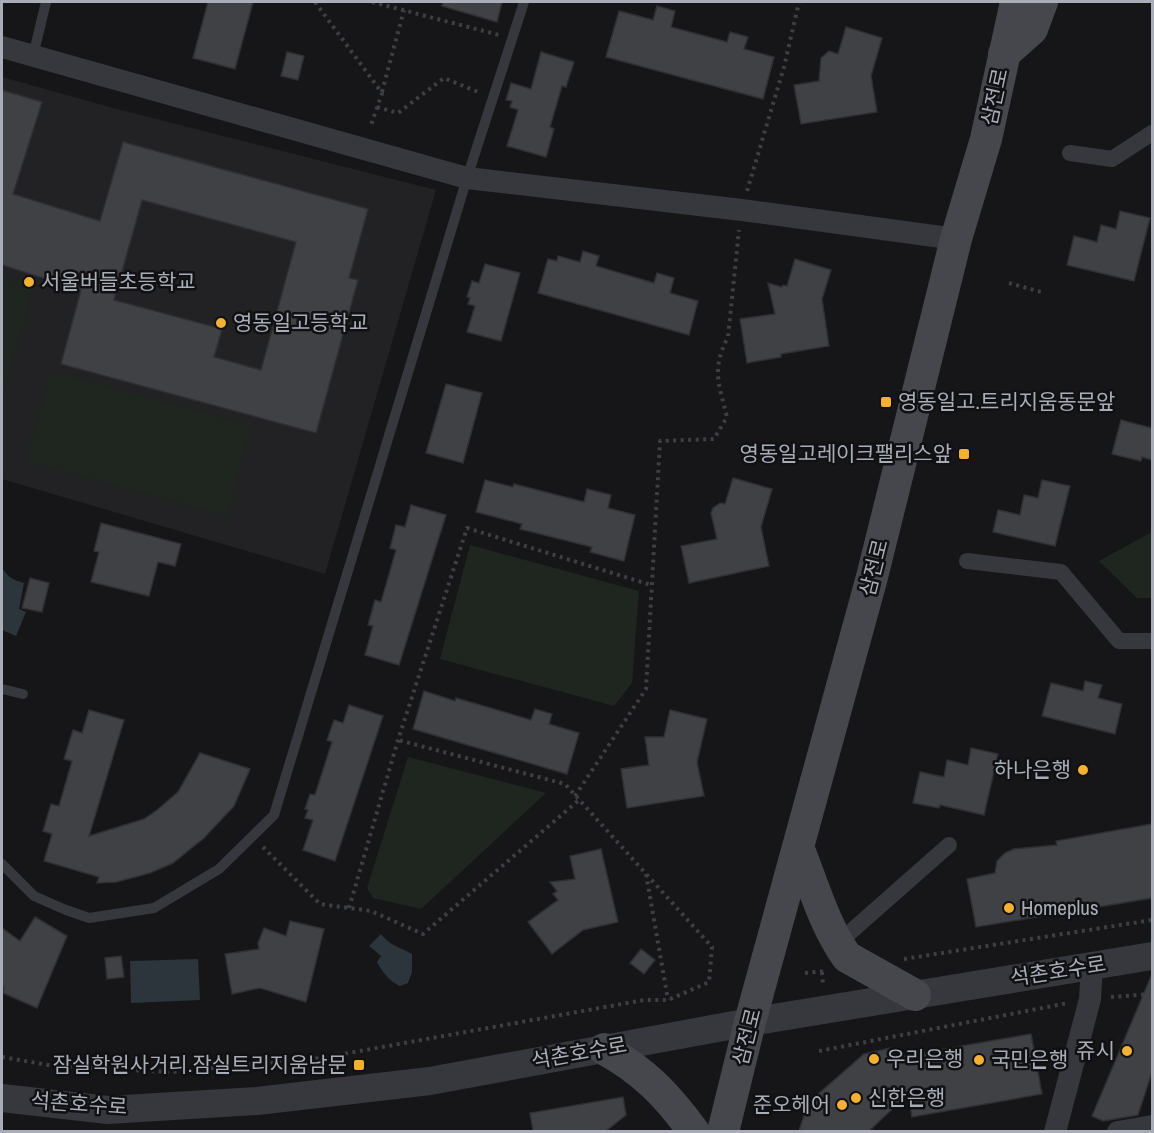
<svg xmlns="http://www.w3.org/2000/svg" width="1154" height="1133" viewBox="0 0 1154 1133" font-family="'Archivo Narrow','Noto Sans KR',sans-serif">
	<rect width="100%" height="100%" fill="#161618"/>
	<path fill="#222225" d="M2,77L113,108L436,190L325,574L2,479Z"/>
	<path fill="#1e261f" d="M2,278L34,287L2,399Z
		M51,371L252,426L227,516L26,461Z
		M1152,532V598H1137L1099,561Z
		M470,545L639,591L632,683L614,706L440,659Z
		M408,757L546,793L421,909L373,898L367,888Z"/>
	<path fill="#2c353c" d="M2,567C7,577 13,580 24,583L19,609L26,612L16,636L2,630Z
		M381,934C390,946 400,947 412,954V972L408,983L400,986C389,981 383,973 377,962L381,956L369,946Z
		M198,959L200,1000L131,1003L130,961Z"/>
	<path fill="#404145" stroke="#303034" stroke-width="1.5" fill-rule="evenodd" d="M208,2H253L235,69L193,58Z
		M443,2H502L497,22L442,6Z
		M657,6L675,11L671,27L727,42L730,32L748,37L744,49L774,57L763,99L606,57L619,11L653,20Z
		M846,27L882,38L871,76L877,112L801,124L794,85L819,81L821,58L829,51L838,54Z
		M287,52L304,56L298,80L281,76Z
		M541,52L574,62L566,87L562,86L550,127L554,129L546,157L507,146L518,110L510,107L512,101L506,100L511,83L531,89Z
		M2,90L42,102L13,194L100,221L123,142L368,209L349,278L358,280L316,433L61,364L81,290L2,265ZM142,200L296,242L261,370L214,357L222,329L114,300Z
		M1120,211L1150,218L1134,281L1067,265L1074,236L1097,242L1101,225L1116,229Z
		M583,251L599,256L596,266L654,283L657,273L674,278L670,293L698,301L689,335L538,293L548,259L557,261L558,256L580,262Z
		M795,259L831,270L822,299L829,346L781,354V357L747,363L740,319L775,314L768,283L782,287L783,285L787,286Z
		M485,264L520,273L501,341L467,332L475,306L468,304L470,298L467,297L472,281L479,283Z
		M446,384L482,393L463,463L426,453Z
		M1121,420L1152,428V460L1142,457L1141,461L1112,454Z
		M733,478L772,489L761,527L769,566L689,583L681,546L717,539L711,513L713,508L720,503L725,504Z
		M485,480L513,487L514,484L584,502L587,489L611,495L608,508L635,515L624,561L590,552L592,547L520,529L522,524L476,512Z
		M1042,480L1070,486L1055,546L993,532L998,510L1020,515L1024,495L1038,498Z
		M411,505L446,515L399,665L365,655L373,626L368,625L375,600L381,602L396,550L390,548L396,525L405,527Z
		M101,523L181,544L175,566L158,562L149,596L91,582L99,552L94,551Z
		M30,578L49,583L42,612L22,608Z
		M1085,681L1102,685L1098,698L1122,704L1115,734L1042,716L1051,683L1083,691Z
		M424,691L455,701L456,698L531,720L535,709L552,714L549,724L579,733L567,774L413,729Z
		M349,705L383,716L335,861L303,850L313,820L305,818L308,810L305,809L310,794L315,795L332,742L327,740L334,720L343,723Z
		M89,710L124,720L89,836L144,819L157,810L178,792L200,753L250,769L234,806L204,838L173,863L150,873L116,882L97,883L99,877L44,861L52,834L43,831L51,804L59,806L72,761L64,759L73,730L82,733Z
		M670,710L707,719L697,762L704,796L627,808L621,769L649,765L645,737H664Z
		M971,748L998,754L984,815L940,805L939,808L913,803L920,772L944,777L947,760L968,765Z
		M1152,824V898L976,927L967,879L995,873L997,861L1005,853L1014,849L1057,845L1056,841Z
		M601,849L618,922L583,930L552,954L528,922L558,900L553,894L557,891L550,882L575,879L570,856Z
		M35,917L67,936L37,1008L3,993L4,987H2V928L20,941Z
		M290,921L324,929L306,1002L260,988L232,994L225,954L259,949L258,943L264,928L286,936Z
		M641,949L655,960L644,974L630,963Z
		M121,956L124,977L107,979L105,958Z
		M1152,974V1072L1138,1115L1103,1121L1092,1116Z
		M1031,1034L1042,1094L912,1117L908,1094L869,1131H799L808,1103L864,1054L891,1048L892,1058Z
		M623,1097L626,1115L606,1131H533L530,1113Z"/>
	<g fill="none" stroke-linecap="round" stroke-linejoin="round">
		<path stroke="#3d3f44" stroke-width="4" stroke-dasharray="3 4.5" stroke-linecap="butt" d="M315,2L382,93L370,128
			M372,2L499,35
			M382,92L404,10
			M377,107L398,113L444,78L478,92
			M747,191L784,67L799,2
			M1009,283L1045,293
			M575,796L646,689L660,441L714,439L727,417C719,384 711,370 728,337L739,230
			M263,847L320,904L371,911L423,934L579,800
			M646,874L668,1000
			M349,908L398,740L467,528L651,585
			M904,959L1152,920
			M822,972L823,986
			M805,973L825,971
			M1111,997L1152,994
			M819,1051L1068,1003
			M2,1057L54,1066L170,1072L321,1058L644,1000H668L709,982L712,947L565,784L398,740"/>
		<path stroke="#37383d" stroke-width="10" d="M33,56L46,2
			M2,689L23,694
			M2,864L34,896L66,910L89,918L154,908L219,869L274,815L467,178L524,2"/>
		<path stroke="#37383d" stroke-width="16" d="M1070,153L1112,159L1152,133
			M967,561L1061,572L1119,641H1152
			M847,935L949,845"/>
		<path stroke="#37383d" stroke-width="22" d="M2,47L467,178L742,210L956,239
			M1055,1132L1090,999L1092,965
			M1118,1132L1152,1126"/>
		<path stroke="#37383d" stroke-width="28" d="M2,1098L108,1110L257,1101L430,1081L750,1022L1152,956"/>
		<path stroke="#45474d" stroke-width="32" d="M1004,54L1032,29L1042,2
			M798,847C813,884 824,925 847,957L915,995
			M604,1049C644,1071 667,1095 694,1132
			M723,1132L750,1022L872,577L956,239L986,139L1016,2"/>
	</g>
	<g fill="#f2b134" stroke="#111113" stroke-width="2">
		<circle cx="29" cy="282" r="6"/>
		<circle cx="221" cy="323" r="6"/>
		<rect x="880" y="396" width="12" height="12" rx="3"/>
		<rect x="958" y="448" width="12" height="12" rx="3"/>
		<circle cx="1083" cy="770" r="6"/>
		<circle cx="1009" cy="908" r="6"/>
		<circle cx="1127" cy="1051" r="6"/>
		<circle cx="874" cy="1059" r="6"/>
		<circle cx="979" cy="1060" r="6"/>
		<rect x="353" y="1059" width="12" height="12" rx="3"/>
		<circle cx="856" cy="1098" r="6"/>
		<circle cx="842" cy="1105" r="6"/>
	</g>
	<g text-anchor="middle" stroke-width="5" stroke-linejoin="round" paint-order="stroke">
		<g font-size="21" fill="#a8adb8" stroke="#111113">
			<text transform="translate(995 97) rotate(-78)" y="7">삼전로</text>
			<text transform="translate(874 568) rotate(-76)" y="7">삼전로</text>
			<text transform="translate(1058 971) rotate(-9)" y="7">석촌호수로</text>
			<text transform="translate(747 1037) rotate(-76)" y="7">삼전로</text>
			<text transform="translate(579 1053) rotate(-10)" y="7">석촌호수로</text>
			<text transform="translate(79 1104) rotate(4)" y="7">석촌호수로</text>
		</g>
		<g font-size="21" fill="#a8adb8" stroke="#111113" text-anchor="start">
			<text x="41" y="289">서울버들초등학교</text>
			<text x="233" y="330">영동일고등학교</text>
			<text x="898" y="409">영동일고.트리지움동문앞</text>
			<text x="952" y="461" text-anchor="end">영동일고레이크팰리스앞</text>
			<text x="1071" y="777" text-anchor="end">하나은행</text>
			<text x="1021" y="915">Homeplus</text>
			<text x="1115" y="1058" text-anchor="end">쥬시</text>
			<text x="886" y="1066">우리은행</text>
			<text x="991" y="1067">국민은행</text>
			<text x="347" y="1072" text-anchor="end">잠실학원사거리.잠실트리지움남문</text>
			<text x="868" y="1105">신한은행</text>
			<text x="830" y="1112" text-anchor="end">준오헤어</text>
		</g>
	</g>
	<rect width="1154" height="1133" fill="none" stroke="#a8adb8" stroke-width="6"/>
</svg>
